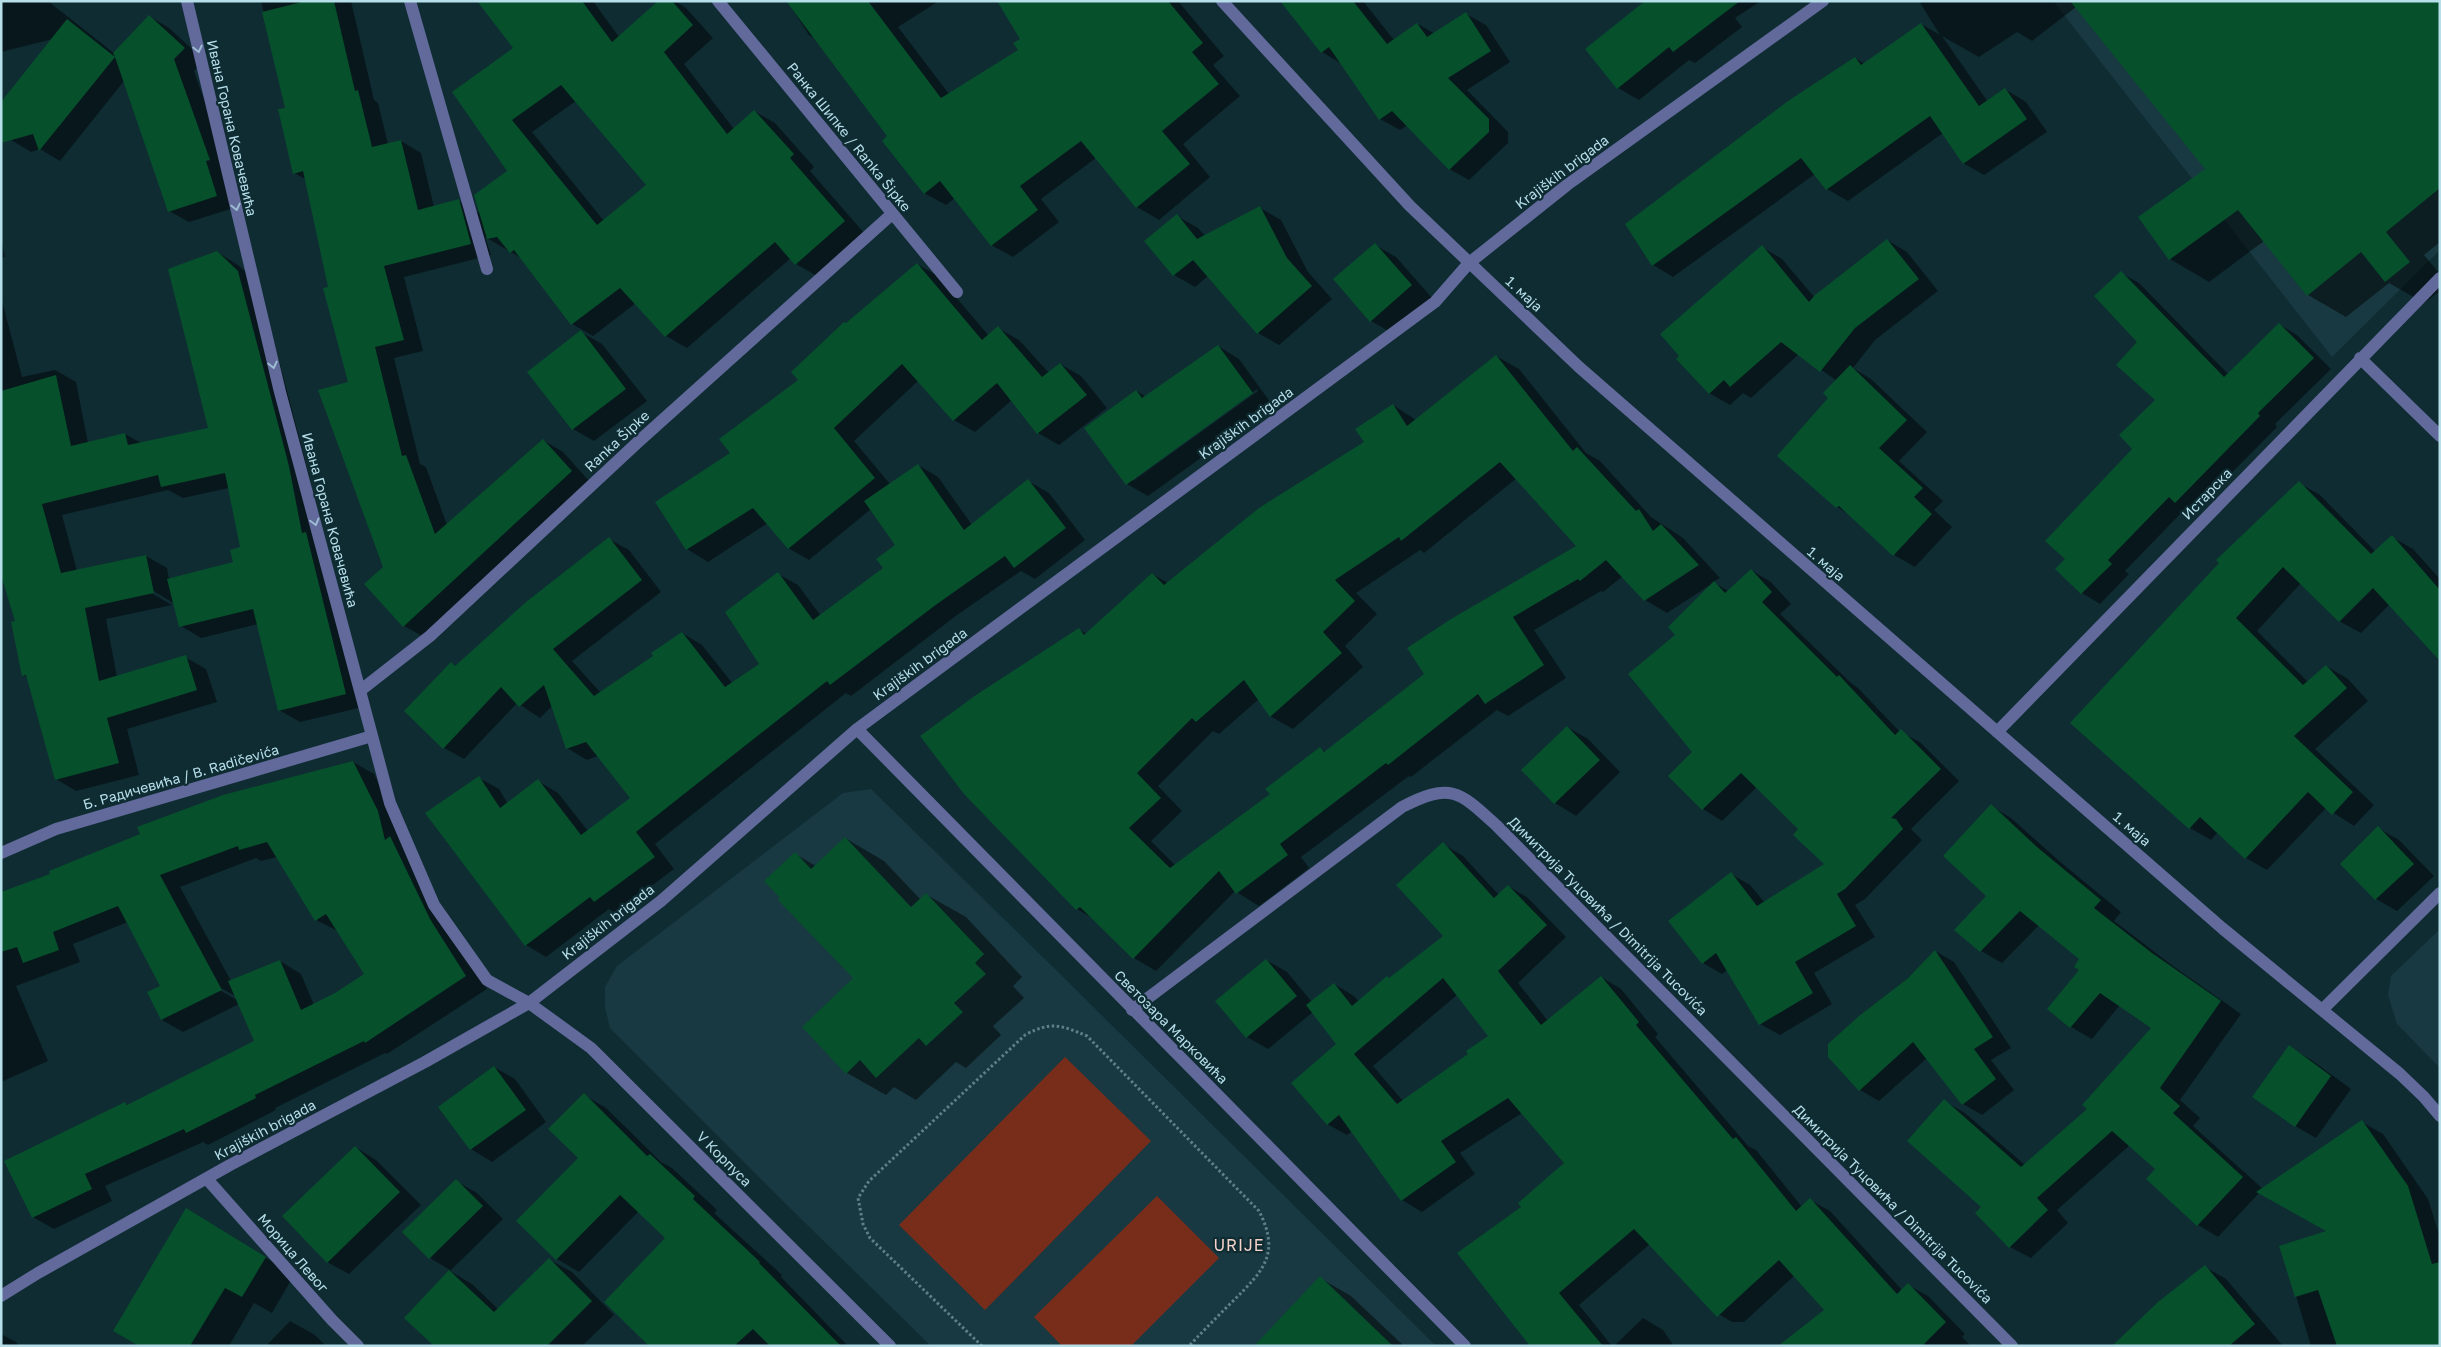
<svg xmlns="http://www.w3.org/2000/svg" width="2441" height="1347" viewBox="0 0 2441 1347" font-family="'Golos Text',sans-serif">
	<rect width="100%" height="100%" fill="#0f2c33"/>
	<path fill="#183941" d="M2053,1H2440V250L2332,357Z
		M871,789L1056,970L1436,1346H931L789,1207L610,1028L605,1007V987L617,966L843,793Z
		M2440,929V1068L2397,1024L2388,995L2391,976Z"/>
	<path fill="#782d1b" d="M1065,1057L1151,1141L985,1310L899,1225Z
		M1157,1196L1219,1258L1131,1346H1062L1034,1317Z"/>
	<path fill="#0007" fill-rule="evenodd" d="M1,1H48L115,54L149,16L169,28L204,60L194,71L229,171L237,207L189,222L169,211L124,81L60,161L40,149L31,152L11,140L53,39L1,52Z
		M261,1H351L374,100L378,103L388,144L401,141L421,153L434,207L458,201L481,214L509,171L515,49L479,1H593L619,37L660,1H675L686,8L713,38L684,64L734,129L754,111L775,123L814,167L810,171L865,234L817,276L796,264L791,258L687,348L666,336L636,303L593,336L572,324L521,258L485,237L491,255L404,277L423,351L394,358L420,464L426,467L447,525L543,440L563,452L591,483L424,637L404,626L307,180L294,173L286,108ZM576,101L648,186L604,221L532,132Z
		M787,1H939L898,27L949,94L1020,50L1022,39L999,1H1178L1224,56L1213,65L1240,96L1183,144L1210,177L1159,220L1137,207L1096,158L1041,199L1059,222L1013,257L991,245L955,198L946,205L924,193L889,137L815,39L809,35Z
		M1282,1H1363L1394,40L1418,24L1435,34L1466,14L1486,25L1510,62L1467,90L1508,132V143L1469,180L1449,169L1408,125L1400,130L1380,119L1342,64L1322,52Z
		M1646,1H1761L1735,18L1742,27L1695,63L1689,60L1639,100L1618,88Z
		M1919,1H2440V242L2424,255L2440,274V291L2424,303L2389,283L2346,317L2308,295L2264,241L2209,282L2170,259L2207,169L2076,7L2032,41L2017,32L1979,57L1942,36L1988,102L2006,90L2026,102L2047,132L1984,175L1963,163L1943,133L1848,201L1827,189L1815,174L1673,277L1653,265L1855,58L1865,64L1921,24L1940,35Z
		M1260,208L1281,220L1308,272L1332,299L1279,345L1258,333L1208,276L1195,287L1174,275L1177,216L1198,228L1205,236Z
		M1,239L5,257L1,258Z
		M1887,240L1907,252L1938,291L1875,340L1853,368L1871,379L1927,432L1899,461L1943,501L1934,510L1952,527L1915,567L1894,555L1850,515L1837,507L1778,456L1830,398L1837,381L1799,354L1751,398L1743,393L1730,405L1709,393L1762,247L1782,259L1815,298Z
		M1375,245L1396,257L1432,298L1392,333L1371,321Z
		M217,252L238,265L259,284L310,479L321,542L367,706L300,722L279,710L258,624L201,638L181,626L175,604L150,589L148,591L172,605L106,619L117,677L185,657L206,669L217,702L127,729L139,775L76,791L56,779L29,678L23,675L17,622L1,567V297L22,377L55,370L76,382L88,443L125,434L141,443L209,429ZM229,488L241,548L235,563L169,579L167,568L146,556L77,571L62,515L168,490L183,498Z
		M917,264L938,276L989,336L998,328L1019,340L1049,373L1060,364L1081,376L1107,408L1059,445L1038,433L1012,400L975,432L954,420L919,380L854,441L890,484L918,465L938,477L972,525L1028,481L1049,493L1085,540L1035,579L1021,571L957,615L851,696L846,693L655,844L674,869L615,913L609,909L546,957L526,945L479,778L499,789L508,804L538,781L558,793L588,831L632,799L598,756L587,760L567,748L552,706L540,718L517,703L464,759L444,748L451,664L456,666L609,539L629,550L661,592L572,661L601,693L655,656L682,633L702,645L733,684L761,664L778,574L798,585L821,616L885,568L897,546L871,509L809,560L788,548L768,523L708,562L687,549L732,454L800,380L846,324Z
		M2121,273L2139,283L2229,375L2280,325L2297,335L2331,369L2275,424L2277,427L2193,512L2186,508L2125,571L2129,574L2100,604L2082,593L2057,569L2067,559L2134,449L2157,400Z
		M581,332L602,344L647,401L594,441L573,429Z
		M1218,346L1239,359L1273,406L1148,496L1127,484L1137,391L1146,397ZM1257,389L1258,391L1133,481V478Z
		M1496,356L1519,369L1586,453L1600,461L1651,517L1683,538L1720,578L1713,582L1728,591L1751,570L1771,582L1791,604L1780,614L1851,683L1858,688L1900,732L1920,742L1959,781L1911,829L1922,840L1865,899L1855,905L1875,937L1814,973L1832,1004L1780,1035L1760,1024L1728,970L1722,974L1703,963L1731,874L1750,885L1765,903L1826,864L1799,829L1757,787L1722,821L1703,809L1669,776L1694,752L1677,635L1713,583L1667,613L1645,600L1623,576L1603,592L1601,591L1534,630L1566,678L1508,716L1497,710L1411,777L1409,776L1301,857L1309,868L1259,906L1235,891L1156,971L1134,958L1094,919L1077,909L1079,630L1087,634L1152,574L1168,583L1366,443L1393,405L1416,420ZM1517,478L1578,546L1426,675L1326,752L1320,749L1271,795L1176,866L1151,841L1182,811L1158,786L1213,731L1219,734L1259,699L1270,716L1293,729L1363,667L1345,646L1377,614L1356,593L1420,550L1424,553Z
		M2299,483L2320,495L2376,552L2392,537L2413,549L2440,579V659L2390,604L2361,633L2339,621L2301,583L2257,631L2308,682L2326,666L2348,679L2368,701L2315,749L2374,805L2354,826L2326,808L2267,870L2246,858L2218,832L2211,840L2190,828L2072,723Z
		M1567,727L1588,739L1620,772L1576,816L1555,803L1523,770Z
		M353,762L374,774L451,932L487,989L387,1054L385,1053L275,1108L276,1110L208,1145L203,1142L105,1186L112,1201L54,1229L33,1217L125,1103L129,1105L255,1042L239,1004L183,1032L162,1020V986L128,922L73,944L80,962L16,986L48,1061L1,1082V893ZM277,857L316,920L338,931L366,974L336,994L314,1005L301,974L280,961L231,981L180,887L256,858L261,861ZM217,986L237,997V1000L216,988Z
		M1991,806L2011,818L2058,860L2121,912L2114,921L2173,966L2241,1014L2180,1100L2200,1118L2193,1126L2263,1189L2362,1122L2383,1134L2428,1199L2440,1237V1346H2311L2281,1246L2329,1232L2259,1193L2218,1237L2198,1225L2157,1169L2130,1145L2057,1210L2068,1223L2031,1258L2010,1247L1983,1207L1944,1101L1965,1113L2025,1165L2089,1109L2153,1028L2120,1005L2092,1039L2071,1027L2049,1008L2081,970V959L2039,925L2002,963L1981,951L1956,930L1988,896Z
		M2378,828L2399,840L2434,876L2397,911L2376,899L2341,864Z
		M845,838L884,861L921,900L927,895L966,917L1022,977L1013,986L1024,998L993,1026L1001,1035L966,1068L956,1062L916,1100L894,1087L886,1095L847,1073L855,978L795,854L816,866Z
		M1443,844L1463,856L1499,895L1508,886L1528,898L1566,937L1518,983L1548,1021L1601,977L1621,989L1658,1034L1655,1037L1748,1146L1756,1150L1802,1207L1810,1200L1830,1211L1902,1290L1908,1285L1928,1296L1965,1334L1962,1337L1971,1346H1780L1825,1310L1794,1276L1744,1322H1732L1712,1310L1650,1244L1579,1305L1612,1346H1531L1458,1254L1523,1207L1565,1163L1522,1113L1460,1153L1475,1174L1422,1212L1402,1200L1352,1131L1347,1135L1327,1124L1338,1044L1313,1012L1268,1049L1247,1037L1217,1001L1266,960L1287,972L1312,1002L1334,984L1354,996L1359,1002L1445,936ZM1457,995L1490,1036L1470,1054L1403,1101L1373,1066Z
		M1935,951L1954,962L2011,1048L1991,1060L2014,1090L1982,1115L1963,1104L1927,1058L1879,1101L1860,1090L1829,1056Z
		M2289,1047L2310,1059L2351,1089L2316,1138L2295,1126Z
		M494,1067L515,1079L546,1122L492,1162L471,1149L440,1107Z
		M584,1095L606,1108L661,1162L672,1168L717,1210L714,1213L782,1275L781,1277L848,1346H651L667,1238L639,1211L579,1272L557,1259L518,1221L580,1158Z
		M355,1147L376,1160L421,1205L349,1274L327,1262Z
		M456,1181L477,1193L503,1219L450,1271L472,1284L499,1310L550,1260L572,1272L614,1315L582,1346H435L406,1318L450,1270L430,1258Z
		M215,1227L294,1275L272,1313L254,1303L229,1346H141Z
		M2205,1267L2226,1279L2283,1346H2114Z
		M1320,1278L1351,1296L1404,1346H1256Z
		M1643,1318L1663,1330L1674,1346H1614Z
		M290,1321L315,1335L326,1346H266Z
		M1,1334L16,1342L19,1346H1Z"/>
	<path fill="#06502c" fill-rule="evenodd" d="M306,1H334L355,91L358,90L372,147L401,140L418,210L459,199L471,244L384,266L404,340L375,347L402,456L406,455L435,534L543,439L572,471L403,627L364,584L383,567L318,390L348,382L323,288L328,287L303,171L293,174L278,109L285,108L262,12Z
		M477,1H582L612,42L658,1H672L693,25L664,52L727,134L754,110L794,154L790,158L845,221L795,265L775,242L665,337L620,288L571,325L514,250L510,253L497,237L487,239L474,195L507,171L452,92L513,48ZM561,85L646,185L597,225L512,120Z
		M786,1H868L941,98L1018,50L1013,43L1020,39L997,1H1168L1203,43L1192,52L1219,84L1162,131L1190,164L1136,208L1081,141L1020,186L1038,210L991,246L940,181L924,194L882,141L887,136Z
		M1280,1H1353L1387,44L1417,23L1427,37L1466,12L1491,51L1448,78L1489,119V132L1449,170L1392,111L1379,120L1329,47L1321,53Z
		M1645,1H1740L1673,52L1669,47L1617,89L1585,49Z
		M2070,1H2440V188L2386,232L2410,262L2385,282L2361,252L2307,296L2238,210L2169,260L2138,217L2205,169Z
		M149,15L185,48L174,59L210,160L206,161L217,196L168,212L115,57L39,151L33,134L1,143V102L67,19L115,57L113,53Z
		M1921,23L1979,106L2005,88L2027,119L1963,164L1930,116L1826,190L1801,158L1652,266L1625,224L1788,101L1855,57L1861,65Z
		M1260,206L1287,258L1312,286L1257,334L1193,260L1173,276L1144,241L1177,214L1197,239Z
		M1887,239L1919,279L1855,328L1820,372L1781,342L1730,387L1724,380L1709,394L1676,359L1679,356L1660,334L1762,245L1809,302L1815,295Z
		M1375,243L1412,285L1370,322L1333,279Z
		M217,251L238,271L289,466L302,533L306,532L346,694L278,711L253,609L179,627L167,579L233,562L230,550L240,547L225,473L161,487L158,475L42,504L61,573L146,555L154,593L85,608L99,681L186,655L197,690L107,718L119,763L55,780L26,675L22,676L11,622L15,621L1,575V391L56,375L71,446L125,433L128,445L208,428L168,269Z
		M917,263L982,340L998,326L1042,377L1060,363L1087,395L1037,434L997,383L953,421L902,364L834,428L875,478L788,549L753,508L686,550L655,502L730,453L719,439L798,380L791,372L844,322L846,323Z
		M2121,271L2224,377L2279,323L2314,358L2258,413L2260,416L2175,503L2169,497L2108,560L2112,564L2081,594L2055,569L2065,559L2045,541L2132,449L2119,435L2155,400L2116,365L2137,342L2094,296Z
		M581,330L626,389L572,430L527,372Z
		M1218,345L1253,393L1126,485L1084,428L1136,390L1142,398Z
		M1496,355L1573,451L1577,447L1636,511L1639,509L1653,531L1661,524L1699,565L1644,601L1606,560L1580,581L1578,579L1513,617L1544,665L1485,704L1478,694L1388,765L1386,763L1280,844L1288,855L1236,894L1219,871L1133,959L1080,907L1076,910L964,794L920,736L976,695L1079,628L1084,635L1152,573L1164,585L1259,508L1364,442L1355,429L1393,404L1407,426ZM1500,462L1576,546L1451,619L1407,648L1424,674L1324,752L1320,747L1265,789L1270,794L1170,868L1129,828L1161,798L1137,773L1192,718L1196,722L1244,680L1270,717L1342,653L1323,632L1355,601L1335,580L1399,537L1401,541Z
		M1850,365L1907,420L1879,448L1923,488L1914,497L1932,514L1893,556L1839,506L1836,508L1777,456L1828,398L1823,393Z
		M918,464L964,530L1028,479L1066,528L1014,568L1005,556L937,604L830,685L827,681L636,832L655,857L594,902L590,897L525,946L425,813L479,776L500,808L538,779L581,835L630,798L586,742L566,749L544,685L519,707L501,687L443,749L404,711L451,662L455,666L526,602L609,537L642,580L553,649L594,696L653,656L651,653L682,632L725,687L759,664L725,612L778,572L813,620L883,568L876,559L895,545L864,501Z
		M2299,481L2371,554L2392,535L2440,590V661L2373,588L2339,622L2283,567L2236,618L2303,685L2326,665L2347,688L2294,736L2353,792L2332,815L2308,792L2245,859L2200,817L2189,829L2070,723L2219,563L2216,560Z
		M1751,569L1772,592L1762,602L1837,677L1839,675L1895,735L1901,729L1941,769L1891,818L1896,819L1903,829L1845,889L1837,894L1856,926L1795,962L1813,993L1759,1025L1716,953L1702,964L1668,921L1731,872L1757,906L1824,864L1793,835L1798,829L1741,773L1702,810L1668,776L1692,752L1628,674L1675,635L1668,627L1714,581L1725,593Z
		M1567,726L1600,760L1554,804L1521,770Z
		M353,761L378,811L385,840L390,836L430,919L466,976L365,1043L364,1041L255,1095L256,1098L186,1133L184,1129L85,1174L92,1189L32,1218L4,1161L125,1102L127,1105L254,1041L228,981L280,960L301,1010L335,993L364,974L326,914L315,921L267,842L239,850L238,846L160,875L222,990L161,1020L147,992L160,986L118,906L53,932L59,950L23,963L17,947L1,952V892L50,874L49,871L140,834L137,827L223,795Z
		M1991,804L2037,847L2101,900L2094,908L2152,953L2221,1001L2160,1088L2180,1106L2173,1113L2243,1177L2197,1226L2146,1179L2155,1169L2112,1131L2037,1198L2048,1210L2009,1248L1975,1213L1981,1207L1907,1141L1944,1099L2021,1167L2087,1109L2082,1105L2151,1028L2100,993L2070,1028L2047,1009L2079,970L2074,967L2079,959L2020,911L1980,952L1954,930L1986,896L1943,856Z
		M2378,826L2414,864L2375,900L2340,864Z
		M845,837L911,907L926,893L984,954L975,963L986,974L954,1003L963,1012L926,1046L919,1038L876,1078L860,1060L846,1074L802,1027L853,978L778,900L780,898L764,881L795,852L811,869Z
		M1443,842L1494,898L1508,885L1547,925L1498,971L1541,1025L1601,976L1639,1022L1636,1025L1733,1139L1736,1137L1796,1211L1810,1198L1897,1294L1908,1283L1946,1322L1922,1346H1778L1824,1310L1779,1260L1717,1317L1634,1229L1559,1293L1603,1346H1530L1457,1253L1521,1207L1518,1203L1564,1163L1508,1098L1441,1141L1456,1162L1401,1201L1339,1115L1327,1125L1291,1083L1336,1044L1306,1005L1334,983L1352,1006L1387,976L1389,978L1443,936L1396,885ZM1443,978L1488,1036L1466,1051L1468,1054L1397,1104L1354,1054Z
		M1935,950L1993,1037L1974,1049L1996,1079L1962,1105L1913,1042L1859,1091L1828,1057V1044L1859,1016L1907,979Z
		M1266,959L1297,996L1246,1038L1215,1001Z
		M2289,1045L2331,1076L2295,1127L2252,1097Z
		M494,1066L526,1110L470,1150L438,1107Z
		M584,1093L647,1156L650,1154L695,1196L693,1199L760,1262L759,1263L841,1346H770L753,1329L734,1346H649L604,1302L665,1238L620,1195L556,1260L516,1221L578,1158L548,1129Z
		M2362,1120L2408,1186L2432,1264L2440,1262V1346H2337L2318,1290L2295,1297L2279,1246L2326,1231L2256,1192Z
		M355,1146L400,1192L327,1263L282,1216Z
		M456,1179L483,1206L429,1259L402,1232Z
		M186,1208L266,1257L242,1297L225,1288L190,1346H139L113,1331Z
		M549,1258L592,1301L547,1346H434L404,1318L449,1270L494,1312Z
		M2205,1265L2255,1324L2229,1346H2112L2158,1302Z
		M1320,1276L1393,1346H1254Z"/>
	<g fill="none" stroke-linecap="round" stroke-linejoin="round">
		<path stroke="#5d8089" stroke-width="3" stroke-dasharray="2.5 2.5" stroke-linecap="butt" d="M982,1346L870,1238L863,1224L858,1198L869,1181L1025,1035C1051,1021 1061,1025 1087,1036L1259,1211C1281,1254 1263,1271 1233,1301C1218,1316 1203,1331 1189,1346"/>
		<path stroke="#616a9a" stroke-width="12" d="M187,1L280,392L390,803L434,905L487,980L529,1003L591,1048L890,1346
			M410,1L487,269
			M718,1L957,292
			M1222,1L1410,206L1579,367L2222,928L2400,1074L2424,1097L2440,1116
			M2360,358L2440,436
			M361,690L430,636L638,442L892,214
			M857,729L1465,1346
			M1997,732L2440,278
			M1,853L56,829L372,736
			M1132,1010L1402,807C1451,782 1459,791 1497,826L2012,1346
			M2322,1010L2440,893
			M207,1179L332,1320L358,1346
			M1,1296L38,1273L230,1165L425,1062L529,1003L661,901L857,729L1435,302L1469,263L1567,185L1823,1"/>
	</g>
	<defs><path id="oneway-chevron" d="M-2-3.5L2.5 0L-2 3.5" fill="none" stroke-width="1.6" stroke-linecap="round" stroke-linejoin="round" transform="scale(1.25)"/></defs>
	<g stroke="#9cbcd2">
		<use href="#oneway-chevron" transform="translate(198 49) rotate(77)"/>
		<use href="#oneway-chevron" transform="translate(236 207) rotate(77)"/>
		<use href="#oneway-chevron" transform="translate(273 365) rotate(77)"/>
		<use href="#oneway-chevron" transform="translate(315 522) rotate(75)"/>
	</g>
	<g text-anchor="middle" stroke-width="4.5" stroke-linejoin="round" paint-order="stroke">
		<g font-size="14" fill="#b6dfea" stroke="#0f2c33">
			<text transform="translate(232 128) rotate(77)" y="5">Ивана Горана Ковачевића</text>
			<text transform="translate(849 137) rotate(51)" y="5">Ранка Шипке / Ranka Šipke</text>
			<text transform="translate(1562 172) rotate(-37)" y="5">Krajiških brigada</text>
			<text transform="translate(1524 294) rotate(43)" y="5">1. маја</text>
			<text transform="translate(1246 423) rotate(-36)" y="5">Krajiških brigada</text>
			<text transform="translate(617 441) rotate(-43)" y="5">Ranka Šipke</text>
			<text transform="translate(2207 494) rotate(-46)" y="5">Истарска</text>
			<text transform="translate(330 520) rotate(75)" y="5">Ивана Горана Ковачевића</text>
			<text transform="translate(1826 564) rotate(41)" y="5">1. маја</text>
			<text transform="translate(920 664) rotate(-36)" y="5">Krajiških brigada</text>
			<text transform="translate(181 777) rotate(-16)" y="5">Б. Радичевића / B. Radičevića</text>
			<text transform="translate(2132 829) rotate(41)" y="5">1. маја</text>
			<text transform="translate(1608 916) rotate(45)" y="5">Димитрија Туцовића / Dimitrija Tucovića</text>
			<text transform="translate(608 922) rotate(-38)" y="5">Krajiških brigada</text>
			<text transform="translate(1171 1027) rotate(45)" y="5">Светозара Марковића</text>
			<text transform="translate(265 1130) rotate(-28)" y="5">Krajiških brigada</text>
			<text transform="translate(724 1159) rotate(45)" y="5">V Корпуса</text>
			<text transform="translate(1893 1204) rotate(45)" y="5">Димитрија Туцовића / Dimitrija Tucovića</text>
			<text transform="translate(293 1253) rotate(49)" y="5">Морица Левог</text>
		</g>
		<g font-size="16" letter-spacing="1" fill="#f5d3ca" stroke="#0f2c33">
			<text x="1239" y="1251">URIJE</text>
		</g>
	</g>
	<rect width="2441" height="1347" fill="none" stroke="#b6dfea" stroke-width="5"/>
</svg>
